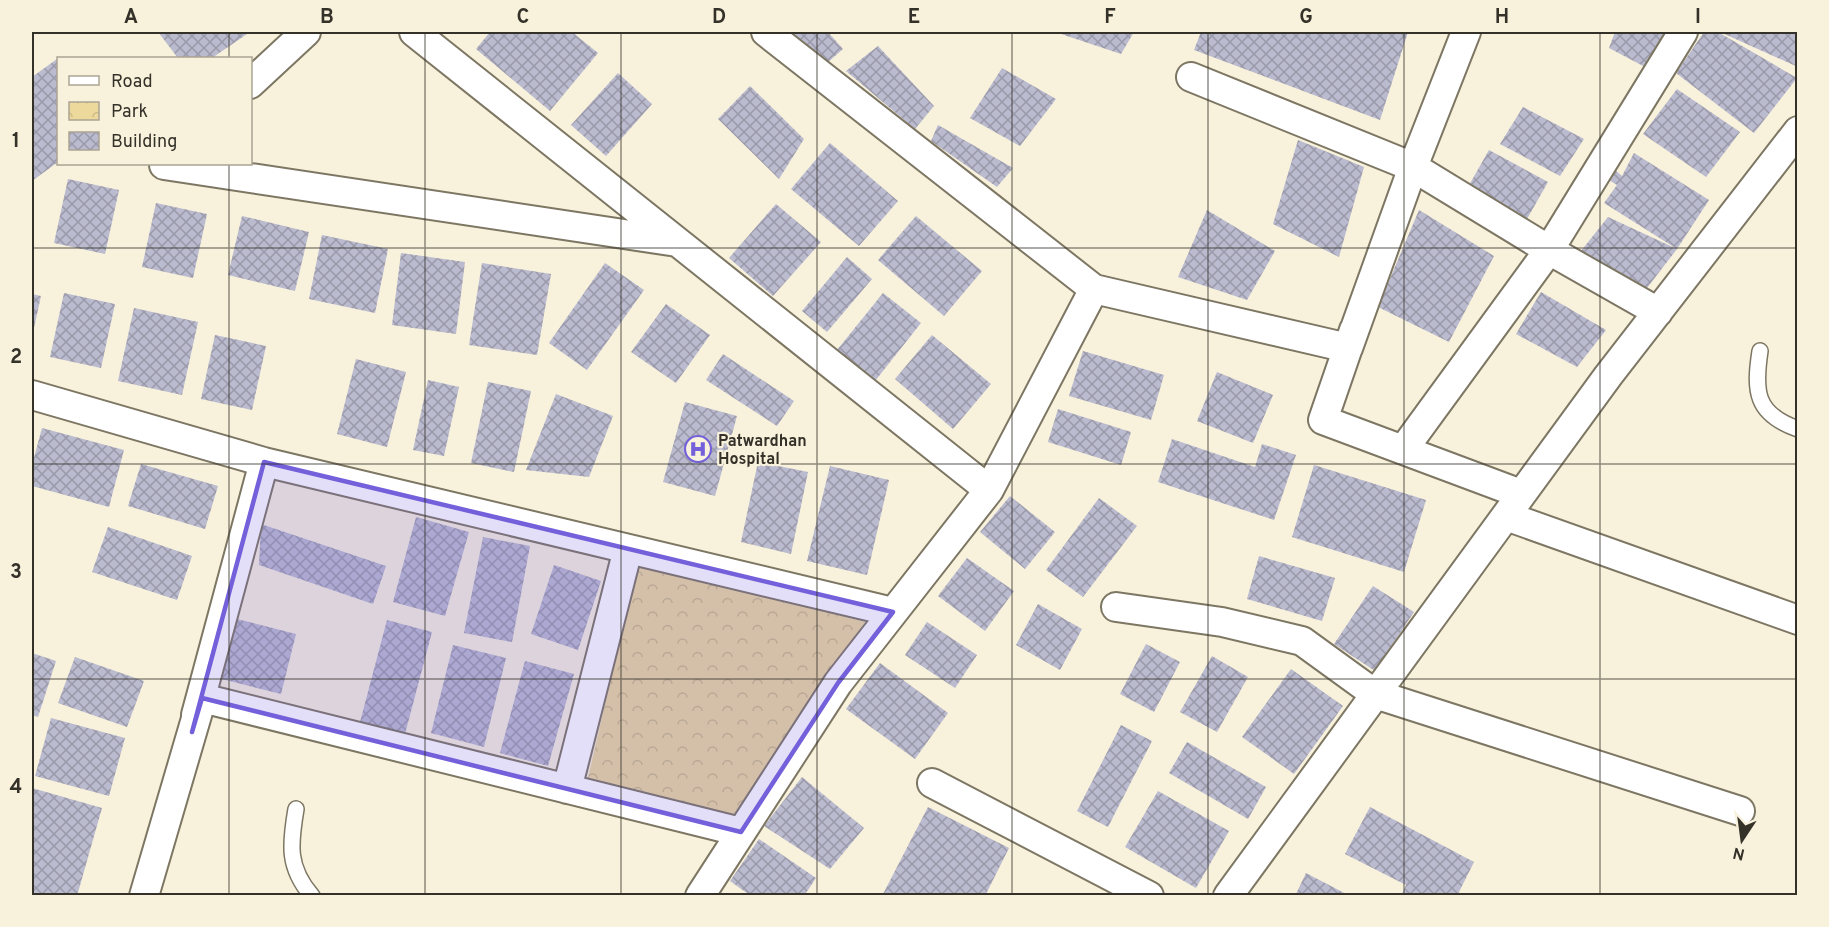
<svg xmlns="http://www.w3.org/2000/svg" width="1829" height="927" viewBox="0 0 1829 927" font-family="Overpass,sans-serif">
	<defs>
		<pattern id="park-crowns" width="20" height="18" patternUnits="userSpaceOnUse" patternTransform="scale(1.5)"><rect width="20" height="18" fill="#edd99c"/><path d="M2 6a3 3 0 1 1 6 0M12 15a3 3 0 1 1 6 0" fill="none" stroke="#ccbb86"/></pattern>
		<pattern id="building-cross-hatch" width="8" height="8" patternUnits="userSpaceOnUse" patternTransform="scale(1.5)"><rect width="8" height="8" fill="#bbbbd0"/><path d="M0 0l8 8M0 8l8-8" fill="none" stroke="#9999a9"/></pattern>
	</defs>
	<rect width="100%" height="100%" fill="#f8f1dc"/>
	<path fill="url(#park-crowns)" d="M638,562L865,622L734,818L587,782Z"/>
	<path fill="url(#building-cross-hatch)" d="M158,32H250L212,58H178Z
		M490,32H572L598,53L550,111L476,49Z
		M788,32H828L843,49L827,63Z
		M1055,32H1134L1121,54Z
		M1201,32H1408L1380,120L1194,50Z
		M1615,32H1665L1645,67L1609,48Z
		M1704,32H1718L1797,78L1754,133L1676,73Z
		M1720,32H1798V67Z
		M878,46L934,106L915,129L846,71Z
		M57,59L58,162L32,181V77Z
		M1002,68L1056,99L1020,146L970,118Z
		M618,73L652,104L606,156L571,125Z
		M750,86L804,139L779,179L718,119Z
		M1677,89L1740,132L1706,177L1643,134Z
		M1523,107L1584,139L1560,176L1500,144Z
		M938,125L1013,168L997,187L931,141Z
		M1298,140L1364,167L1339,257L1273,224Z
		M830,143L898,201L859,246L791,189Z
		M1489,150L1548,182L1527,219L1468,187Z
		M1634,153L1709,200L1677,249L1647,288L1581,251L1608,217L1677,249L1604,203L1617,185L1609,180L1615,170L1622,176Z
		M68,179L119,190L105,254L54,243Z
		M156,203L207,214L193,278L142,267Z
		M776,204L821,242L773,296L729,258Z
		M1207,210L1275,251L1247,300L1178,277Z
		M1419,210L1494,256L1449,342L1378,307Z
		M242,216L309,232L295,291L228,275Z
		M916,216L982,271L944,316L878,260Z
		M322,235L388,249L375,313L309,299Z
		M401,253L465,262L456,334L392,325Z
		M847,257L872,279L827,332L802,311Z
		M482,263L551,274L537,355L469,345Z
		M605,263L644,290L587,370L549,343Z
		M1541,292L1606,330L1577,367L1516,334Z
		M64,293L115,304L101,368L50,357Z
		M883,293L921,323L875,381L837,350Z
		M32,294L41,296L32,337Z
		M666,304L710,335L676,383L631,352Z
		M134,308L198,322L182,395L118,381Z
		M215,335L266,346L252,410L201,399Z
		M932,335L991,384L953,429L895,379Z
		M1083,351L1164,375L1151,420L1069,396Z
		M723,354L794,401L777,426L706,380Z
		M356,359L406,372L387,447L337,434Z
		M1217,372L1273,395L1253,443L1197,421Z
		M428,380L459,387L444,456L413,450Z
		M488,382L531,391L514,472L471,463Z
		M556,394L613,416L589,477L526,470Z
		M685,402L737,416L715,496L663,482Z
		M1058,409L1131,432L1121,465L1048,442Z
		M42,428L124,450L109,507L32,486V465Z
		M1172,439L1255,467L1262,444L1296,455L1274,520L1158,482Z
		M758,462L808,472L791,554L741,542Z
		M141,464L218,486L205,529L128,506Z
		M1314,465L1426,500L1404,572L1292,537Z
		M830,466L889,480L867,575L807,561Z
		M1010,496L1055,532L1025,569L980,532Z
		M1099,498L1137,526L1083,597L1046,570Z
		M416,517L469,532L445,616L393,602Z
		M261,524L386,566L373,604L259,565Z
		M108,527L192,556L177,600L92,572Z
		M483,537L530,546L512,642L464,633Z
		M1259,556L1335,578L1322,621L1247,599Z
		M967,558L1014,591L985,631L938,596Z
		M554,565L601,581L578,650L531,634Z
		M1373,586L1414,612L1375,671L1334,644Z
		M1038,604L1082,629L1060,670L1016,645Z
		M237,619L296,634L281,694L222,679Z
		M387,620L432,632L405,734L360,722Z
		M927,622L977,655L955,688L905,655Z
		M1146,644L1180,662L1154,712L1120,694Z
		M453,645L506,658L484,747L431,733Z
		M32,653L56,661L38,717L32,715Z
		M1212,656L1248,677L1217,732L1180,712Z
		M75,657L144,681L127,727L58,703Z
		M525,661L574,674L548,766L500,753Z
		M880,663L948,713L915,759L846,709Z
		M1291,669L1343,706L1294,774L1242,737Z
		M51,718L125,738L109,796L35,776Z
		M1121,725L1152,741L1108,827L1077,811Z
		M1187,742L1266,787L1248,819L1169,773Z
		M802,777L864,828L830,869L764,826Z
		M32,788L102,808L77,896H32Z
		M1158,791L1229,831L1196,888L1125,847Z
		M928,807L1009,848L985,896H882Z
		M1370,807L1474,862L1457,896H1401L1406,885L1345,854Z
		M759,839L816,878L804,896H751L730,881Z
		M1306,873L1350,896H1295Z"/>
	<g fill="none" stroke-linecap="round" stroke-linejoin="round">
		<defs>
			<path id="service" d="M1760,351C1754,391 1755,414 1798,429
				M296,809C290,844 287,867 312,896"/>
			<path id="minor" d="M414,32L989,490
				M766,32L1094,289L1348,348L1413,167L1466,32
				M1191,77L1413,167L1549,250L1658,312
				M250,84L306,32
				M165,164L164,165L677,242
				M1354,330L1323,420L1521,494
				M32,395L264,462L893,612
				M1403,450L1549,250L1683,32
				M1506,516L1798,620
				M1116,607L1222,622L1302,641L1375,694L1740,811
				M196,715L264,462
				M932,783L1149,896
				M567,789L628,549
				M144,896L202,698L741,832
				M700,896L838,683L989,490L1094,289
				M1228,896L1608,376L1798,131"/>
		</defs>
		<use href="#service" stroke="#7c7663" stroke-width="18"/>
		<use href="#minor" stroke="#7c7663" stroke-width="32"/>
		<use href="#service" stroke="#fff" stroke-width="15"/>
		<use href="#minor" stroke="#fff" stroke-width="28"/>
	</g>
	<path fill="#7360da" fill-opacity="0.2" stroke="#7360da" stroke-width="4.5" stroke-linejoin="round" d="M264,462L893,612L838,683L741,832L202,698L192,732Z"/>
	<path fill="none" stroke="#343129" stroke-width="1.5" stroke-opacity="0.55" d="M229,32V58M425,32V896M621,32V896M817,32V896M1012,32V896M1208,32V896M1404,32V896M1600,32V896M229,164V896M32,248H1798M32,464H1798M32,679H1798"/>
	<defs>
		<symbol id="hospital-ring" viewBox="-11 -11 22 22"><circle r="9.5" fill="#f8f1dc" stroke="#7360da" stroke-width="1.5"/><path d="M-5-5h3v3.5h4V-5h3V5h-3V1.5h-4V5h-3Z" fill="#7360da"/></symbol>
	</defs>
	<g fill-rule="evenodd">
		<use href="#hospital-ring" x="683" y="434" width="30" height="30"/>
	</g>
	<g text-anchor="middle" stroke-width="4.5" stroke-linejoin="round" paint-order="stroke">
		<g font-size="16" font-weight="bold" fill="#343129" stroke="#f8f1dc" text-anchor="start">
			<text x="718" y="446">Patwardhan<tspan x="718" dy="18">Hospital</tspan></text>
		</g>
	</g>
	<rect width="1829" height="927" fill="none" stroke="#f8f1dc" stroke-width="66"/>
	<rect x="57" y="57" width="195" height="108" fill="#f8f1dc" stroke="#aaa494" stroke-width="1.5"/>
	<rect x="69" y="76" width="30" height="9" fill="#ffffff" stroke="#aaa494" stroke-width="1.5"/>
	<text x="111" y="87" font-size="18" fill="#343129">Road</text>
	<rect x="69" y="102" width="30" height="18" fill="url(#park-crowns)" stroke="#aaa494" stroke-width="1.5"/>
	<text x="111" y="117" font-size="18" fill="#343129">Park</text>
	<rect x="69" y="132" width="30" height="18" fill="url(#building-cross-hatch)" stroke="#aaa494" stroke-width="1.5"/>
	<text x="111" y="147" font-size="18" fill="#343129">Building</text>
	<g transform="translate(1742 840) rotate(193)" stroke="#f8f1dc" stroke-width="4.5" paint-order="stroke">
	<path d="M0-4.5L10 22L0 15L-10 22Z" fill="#343129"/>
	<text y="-9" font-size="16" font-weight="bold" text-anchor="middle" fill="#343129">N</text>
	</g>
	<rect x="33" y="33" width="1763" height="861" fill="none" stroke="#343129" stroke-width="2"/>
	<g font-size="20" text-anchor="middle" font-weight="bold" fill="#343129">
		<text x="131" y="23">A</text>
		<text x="327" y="23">B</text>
		<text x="523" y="23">C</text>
		<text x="719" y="23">D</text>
		<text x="914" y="23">E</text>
		<text x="1110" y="23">F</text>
		<text x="1306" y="23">G</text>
		<text x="1502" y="23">H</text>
		<text x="1698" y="23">I</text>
		<text x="16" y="147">1</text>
		<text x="16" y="363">2</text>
		<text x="16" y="578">3</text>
		<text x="16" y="793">4</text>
	</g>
</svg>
